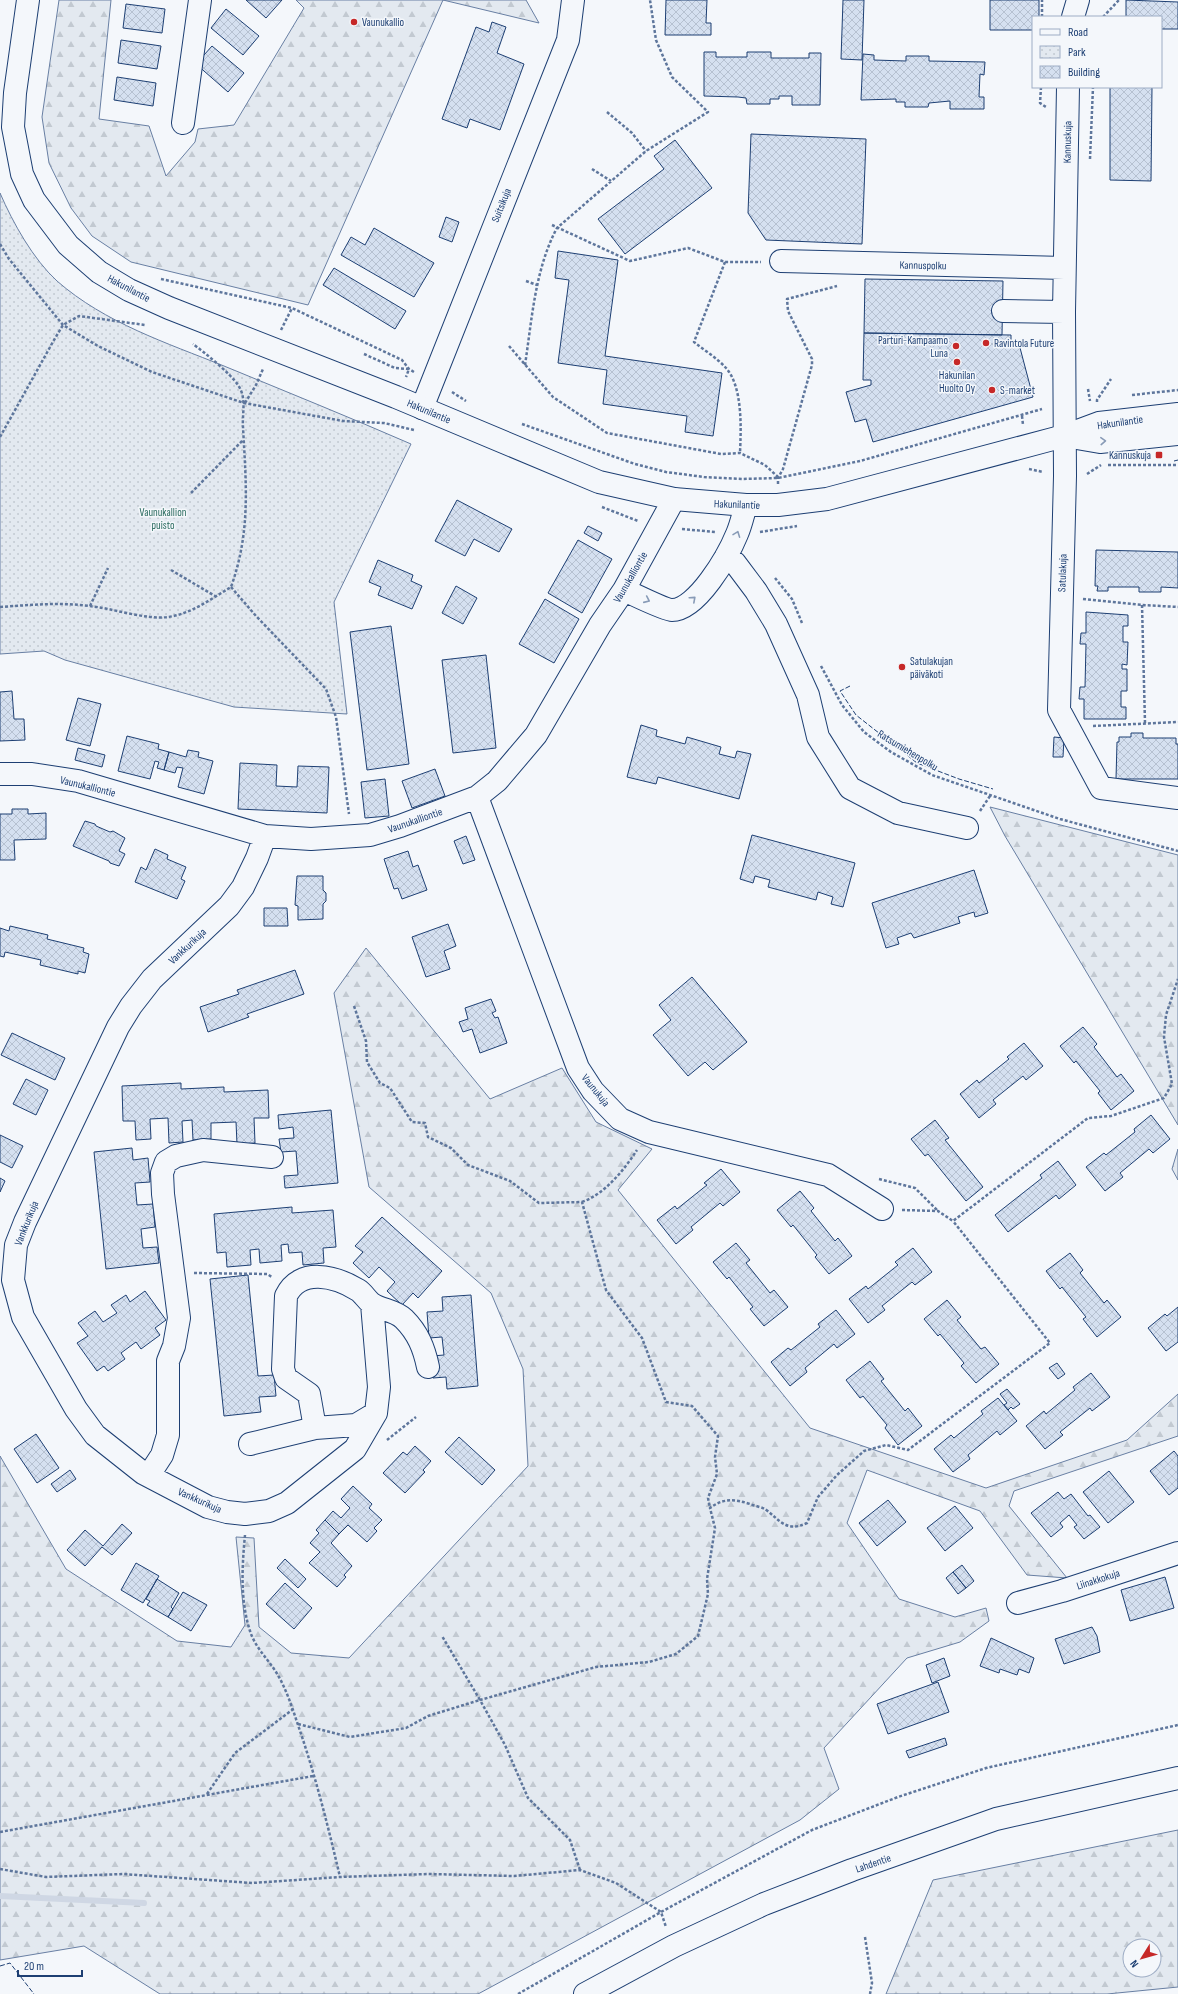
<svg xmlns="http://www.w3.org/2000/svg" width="1178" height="1994" viewBox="0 0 1178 1994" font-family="'Sofia Sans Condensed',sans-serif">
	<defs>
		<pattern id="forest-firs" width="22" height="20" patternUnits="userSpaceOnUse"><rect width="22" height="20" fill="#e3e9f0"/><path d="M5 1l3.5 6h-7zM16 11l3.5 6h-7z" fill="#c2c9d1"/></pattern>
		<pattern id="park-dots" width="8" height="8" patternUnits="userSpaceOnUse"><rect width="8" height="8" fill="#e3e9f0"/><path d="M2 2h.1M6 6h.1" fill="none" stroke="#c2c9d1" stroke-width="1.8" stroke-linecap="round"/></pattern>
		<pattern id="building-cross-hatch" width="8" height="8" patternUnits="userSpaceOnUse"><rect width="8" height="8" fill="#d5e0f0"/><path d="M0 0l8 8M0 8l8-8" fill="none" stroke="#b6c1d1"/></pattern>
	</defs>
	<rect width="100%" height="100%" fill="#f4f7fb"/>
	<path fill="url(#forest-firs)" stroke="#687fa3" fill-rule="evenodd" d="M59,0H111L99,119L149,126L166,176L195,142L198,129L234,125L304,8L296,0H526L539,23L443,0L308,305L131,262L92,236L71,208L49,163L42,117Z
		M990,807L1178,855V1125L1005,836Z
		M366,948L490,1099L562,1068L596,1122L652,1149L618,1190L810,1428L986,1488L1127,1440L1178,1394V1436L1014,1491L1009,1506L1067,1578L1027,1575L980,1511L867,1470L847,1523L899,1599L955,1617L986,1608L989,1621L960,1642L907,1658L824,1748L839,1789L800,1820L478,1994H160L84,1946L0,1960V1456L66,1569L177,1641L231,1647L245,1625L236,1537L254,1538L259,1627L291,1653L349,1658L528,1466L523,1369L491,1293L369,1187L334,993Z
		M1178,1149V1180L1172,1169Z
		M1178,1830V1987L1107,1994H886L933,1880ZM1130,1946H1154V1970H1130Z"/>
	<path fill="url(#park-dots)" stroke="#687fa3" d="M0,193C13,223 33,259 57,281C105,323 167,343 224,366C287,392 349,417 411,444L334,602L347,714L234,707L65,660L44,651L0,654Z"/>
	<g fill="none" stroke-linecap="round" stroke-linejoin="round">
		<path stroke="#cfd7e4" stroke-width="6" d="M0,1896L144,1903"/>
	</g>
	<path fill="url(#building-cross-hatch)" stroke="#1d3f73" d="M246,0H282L266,18Z
		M666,0H707L706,23H711V35H665Z
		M843,0H864L862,60L841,59Z
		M990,0H1039V17H1033V30H990Z
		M1126,0L1178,2V29H1161V17H1126Z
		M126,4L165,9L162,33L123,28Z
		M226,9L259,36L243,55L211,28Z
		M492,22L506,27L497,53L524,64L500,130L470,119L467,128L442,119L476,27L489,32Z
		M121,40L161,46L157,69L118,63Z
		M212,46L244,73L228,92L196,64Z
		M704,52H716V57H747V52H771V58H809V53H821L820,105H792V96H779V99H770V104H747L746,98L738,97L704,96Z
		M863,54L874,55V60L906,61V56H929V61L985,62L984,75L980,74L979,97H984V109H950V101L929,103L928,107H905V102H896V99L861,100Z
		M117,77L156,83L153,106L114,100Z
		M1110,87H1152L1151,181L1110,180Z
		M751,134L866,139L862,244L766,240L748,213Z
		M675,140L712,188L625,254L598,219L664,169L654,156Z
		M446,217L459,222L452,242L439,237Z
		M374,228L434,263L414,297L341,255L351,237L365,245Z
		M558,251L618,260L605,356L722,373L713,436L685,432L687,416L603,404L607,370L558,363L569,280L555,278Z
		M334,268L406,311L395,329L323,285Z
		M865,279L1003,281L1002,335L864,333Z
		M864,333L1011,335V344H1019L1033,397L873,442L866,419L855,422L846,392L871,385V380H863Z
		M457,500L512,529L499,552L474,539L465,556L435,541Z
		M588,526L602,533L598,541L584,533Z
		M578,540L612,559L582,613L548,593Z
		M1096,550L1178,552V588L1161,587V592H1139V587H1108V591H1097L1098,586H1095Z
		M378,560L413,575L411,581L422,586L412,609L378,595L381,587L369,582Z
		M456,586L477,598L463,624L442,613Z
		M545,599L579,619L554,663L519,644Z
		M1086,612L1128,615V626H1123V642H1128L1127,665L1122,664V669H1127V691H1121V707H1126V719H1084V699H1079L1080,687H1085L1086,644H1080L1081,633H1086Z
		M391,626L409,764L367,770L350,632Z
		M486,655L496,748L453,753L442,660Z
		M12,691L14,719H24L25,740L0,741V692Z
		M78,698L101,704L90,746L66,740Z
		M641,725L657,730L656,736L685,744L687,737L721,747L719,754L735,758L737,751L751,754L739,799L658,777L656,784L627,777Z
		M1131,733H1143V738H1176V744H1178V779H1116L1117,742H1119V737H1131Z
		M127,736L159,744L158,749L169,752L164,770L157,768L159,762L155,761L150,779L118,771Z
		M1054,737L1064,738L1063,757H1053Z
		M78,748L105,755L102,767L75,760Z
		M188,750L199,752L198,757L213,761L204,794L178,787L183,768L177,767L175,773L164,770L169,752L186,757Z
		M240,763L277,765L276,786L297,787L298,766L329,767L327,813L238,809Z
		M435,769L445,796L412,808L402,781Z
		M385,779L389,816L365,818L361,782Z
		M12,809H28V814L46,813V839L14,840L15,860H0V814H12Z
		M85,821L95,824L96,826L110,832L113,831L125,838L119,851L125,854L119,866L110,863L109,861L73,846Z
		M752,835L855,863L843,907L831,904L833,897L818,892L816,900L768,887L770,880L755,876L753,883L740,879Z
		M466,836L475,860L463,864L454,841Z
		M155,849L168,855L167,859L186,867L181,879L185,881L177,899L135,882L141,867L146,870Z
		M408,851L413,867L418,865L427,890L402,899L398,888L394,889L384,859Z
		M974,870L988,913L975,917L974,912L958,917L960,923L914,938L911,933L897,938L899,944L886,948L872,903Z
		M297,876H323V890L326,893V901L323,904V919L298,920V906L295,905Z
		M264,908H287L288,926H264Z
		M448,924L456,946L444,951L450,969L426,977L412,937Z
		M10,926L48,935L47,939L84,948L83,952L89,954L85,973L78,971V974L40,965L41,960L5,952L4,957L0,956V928L9,931Z
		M295,970L304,994L247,1014L249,1017L208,1032L200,1007L239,994L237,990Z
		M692,977L747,1042L713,1070L705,1062L688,1076L653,1035L671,1020L659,1005Z
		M491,999L496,1011L492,1013L495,1018L498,1017L507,1043L480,1053L472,1029L463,1032L459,1022L468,1019L465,1008Z
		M1083,1027L1097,1044L1094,1047L1117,1077L1121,1074L1134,1091L1111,1110L1098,1093L1100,1091L1076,1061L1074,1063L1060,1046Z
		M12,1033L65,1058L55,1080L1,1055Z
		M1024,1043L1043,1066L1026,1080L1023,1076L993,1100L996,1104L979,1118L960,1094L977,1080L979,1083L1009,1059L1007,1057Z
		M26,1079L48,1090L36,1115L13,1104Z
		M181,1083V1089L224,1087V1092L268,1090L269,1118H254L255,1143L237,1144L236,1122L211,1123V1139L193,1140L192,1120L182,1121L183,1142L169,1143L168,1118L150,1119L151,1139L136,1140L135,1121H123L122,1086Z
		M331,1110L338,1183L285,1188L284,1176L298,1175L296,1151L281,1152L279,1139L294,1138L293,1127L279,1129L278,1115Z
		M1151,1115L1170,1139L1153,1153L1149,1149L1120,1173L1123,1177L1105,1191L1086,1167L1104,1153L1106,1155L1135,1132L1134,1129Z
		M935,1120L949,1138L945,1140L983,1187L966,1201L928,1154L925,1156L911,1139Z
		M0,1135L23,1146L12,1168L0,1162Z
		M132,1148L133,1160L148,1158L150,1182L135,1183L137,1205L153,1204L155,1227L141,1229L143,1248L157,1247L159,1263L106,1269L94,1152Z
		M1058,1161L1076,1185L1059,1199L1056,1195L1008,1232L995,1215L1042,1178L1040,1175Z
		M721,1169L740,1192L723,1206L720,1203L691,1227L693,1230L676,1244L657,1220L675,1206L677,1209L707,1185L704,1183Z
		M0,1178L5,1181L0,1192Z
		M800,1191L814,1208L811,1211L835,1241L838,1238L852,1256L829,1274L815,1257L817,1255L793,1225L791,1227L777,1210Z
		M292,1207V1213L333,1210L336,1247L323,1248L324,1263L303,1265L302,1252L289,1253L288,1244L281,1245L282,1261L260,1263L259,1249L250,1250L251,1265L227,1267L226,1252L217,1253L214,1214Z
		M382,1217L442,1271L418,1298L413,1293L402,1305L387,1291L395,1282L379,1267L369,1278L353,1263L363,1252L355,1246Z
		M736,1243L750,1260L746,1263L770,1293L774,1290L788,1307L764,1326L750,1309L753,1307L729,1277L727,1279L713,1262Z
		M913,1248L932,1272L915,1285L912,1282L882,1306L885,1310L868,1323L849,1299L866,1286L868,1289L898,1265L895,1262Z
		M1070,1253L1083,1270L1080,1273L1104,1303L1107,1300L1121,1317L1097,1337L1083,1319L1086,1317L1062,1287L1060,1289L1046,1271Z
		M248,1275L258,1376L274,1375L276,1396L259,1397L261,1412L224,1416L210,1279Z
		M145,1291L166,1320L155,1328L160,1335L141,1349L136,1342L121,1353L125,1359L108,1371L104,1366L97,1371L77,1343L88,1336L78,1323L95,1311L103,1322L117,1313L111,1305L126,1295L130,1302Z
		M471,1295L478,1386L447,1389L446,1377L433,1378L432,1356L444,1355L442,1337L429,1338L427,1312L443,1311L442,1297Z
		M947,1300L961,1317L957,1320L981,1349L985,1347L999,1364L976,1383L961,1366L964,1363L940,1334L938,1336L924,1319Z
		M1178,1307V1342L1166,1351L1148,1328L1165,1314L1167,1316Z
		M836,1310L855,1334L837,1348L834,1344L805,1368L807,1372L790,1386L771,1362L788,1348L791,1350L820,1327L818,1324Z
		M870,1361L884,1379L881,1381L905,1411L908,1408L922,1426L898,1445L885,1428L887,1425L863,1396L860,1398L846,1380Z
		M1057,1363L1065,1374L1058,1379L1049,1368Z
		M1091,1373L1110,1397L1092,1411L1090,1408L1060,1432L1063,1435L1045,1449L1026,1426L1044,1411L1046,1414L1075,1390L1073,1387Z
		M1007,1389L1020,1404L1013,1409L1011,1407L1008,1410L1004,1405L1007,1403L1000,1394Z
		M998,1398L1017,1421L1000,1435L997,1431L968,1455L970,1459L953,1472L934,1449L951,1435L954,1438L983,1414L981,1411Z
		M36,1434L59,1468L37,1483L14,1449Z
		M459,1437L495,1470L482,1485L445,1452Z
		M415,1446L431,1461L423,1470L425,1472L405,1493L383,1473L403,1452L407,1455Z
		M1174,1451L1178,1456V1488L1169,1495L1150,1471Z
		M70,1470L76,1479L57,1492L51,1484Z
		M1109,1471L1134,1502L1108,1523L1083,1492Z
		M353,1486L372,1504L369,1508L382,1520L374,1528L377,1531L367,1542L348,1525L339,1534L325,1520L333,1511L341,1518L350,1508L341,1499Z
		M1058,1492L1064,1499L1071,1494L1088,1516L1090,1515L1100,1527L1084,1539L1074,1527L1077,1525L1069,1515L1060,1523L1063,1527L1051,1537L1031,1513Z
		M888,1500L906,1522L877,1546L859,1523Z
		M955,1506L973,1528L945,1551L927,1528Z
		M325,1520L339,1534L331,1543L352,1566L344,1575L346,1577L337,1587L309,1563L320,1552L310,1543L319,1533L316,1530Z
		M122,1524L132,1533L112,1555L102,1547L85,1566L67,1550L85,1530L103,1546Z
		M285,1559L306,1579L298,1588L277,1568Z
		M136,1563L159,1576L143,1603L121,1590Z
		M962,1565L974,1581L966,1588L953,1572Z
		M953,1572L966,1588L958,1594L946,1578Z
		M1165,1577L1174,1608L1130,1621L1121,1590Z
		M157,1579L179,1593L171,1607L173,1609L168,1617L147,1605L150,1601L146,1599Z
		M285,1583L312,1608L294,1629L266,1604Z
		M183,1592L207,1605L191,1631L168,1617Z
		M1092,1627L1097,1636L1100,1652L1064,1664L1055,1639Z
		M991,1638L1034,1658L1029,1673L1019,1669L1017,1675L1000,1669L999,1673L980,1666Z
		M944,1658L950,1676L932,1683L926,1665Z
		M938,1682L949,1712L888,1734L877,1704Z
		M945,1738L947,1745L909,1758L906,1751Z"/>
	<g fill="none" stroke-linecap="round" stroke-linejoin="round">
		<defs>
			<path id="minor" d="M1073,17L1078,0
				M1068,87L1064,312L1065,476L1059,710L1101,788L1178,798
				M183,123L200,0
				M781,261L1064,268
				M1003,311L1064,312
				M422,408L568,40L573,0
				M726,556L735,563L756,591L776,624L808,695L818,737L850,788L898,813L967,828
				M624,590C633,594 665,610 672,610C697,610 728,556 737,534C741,525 743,515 746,505
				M0,774H32L78,781L265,836L311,839L370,835L400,826L477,797L497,781L536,735L600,625L624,590L674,499
				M477,797L578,1068L593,1091L620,1119L649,1132L828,1175L882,1209
				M265,836L257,858L243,887L229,906L152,979L131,1006L118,1027L25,1222L16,1245L13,1280L23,1317L76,1409L95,1435L143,1473L208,1507L227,1512L245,1514L269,1511L287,1503L355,1449L376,1413L379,1387L372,1304
				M315,1428L356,1425L376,1413
				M250,1444L315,1428L309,1394L286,1378L283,1369L286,1296C300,1267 335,1276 358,1290C363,1293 366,1299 371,1303C380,1310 395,1310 404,1319C418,1333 424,1348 428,1367
				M149,1475L162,1455L168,1435V1361L174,1346L179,1318L163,1194L162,1173L166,1162L176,1156L203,1150L272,1157
				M1018,1603L1062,1591L1178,1553"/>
			<path id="major" d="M28,0L15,93L13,127L22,174L34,200L68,245L99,272L129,290L169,308L396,397L599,482L674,499L746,505H778L827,499L1064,436L1099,423L1178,414
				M1065,436L1100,442L1178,434
				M585,1994L674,1946L764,1904L852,1870L996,1819L1178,1778"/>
		</defs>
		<use href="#minor" stroke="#1d3f73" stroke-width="24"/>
		<use href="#major" stroke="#1d3f73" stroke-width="24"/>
		<path stroke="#5e769c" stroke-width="2.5" stroke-dasharray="3 2" stroke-linecap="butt" d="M1042,17V0
			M1103,17L1119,0
			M1041,87L1040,103L1046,107
			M607,112L632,133L646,151
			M1090,159L1093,87
			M592,169L611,181
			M552,225L630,261L688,248L725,262H761
			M0,244L9,259L63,325L98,346L152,372L244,403L343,421L384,423L414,430
			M725,262L694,342C704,350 717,358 726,368C743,387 741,429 740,453
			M161,279L292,308L402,360L409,369L414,372
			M526,281L537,285
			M281,330L292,308
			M509,346L553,397L607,433L721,454L740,453L765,465L778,477
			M364,354L395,368L409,369L406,377
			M525,365C532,319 535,269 557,228L646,151L708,112L672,77L656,40L650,0
			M1088,389L1090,401
			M452,392L466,401
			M1132,395L1178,390
			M1097,402V400L1111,379
			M245,403L256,385L263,369
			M1022,416L1023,425
			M522,424L635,464L666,472L704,477L742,479L778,478L860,461L1042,409
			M0,437L54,340L63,325L79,316L145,325
			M1108,465H1178
			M1029,469L1043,472
			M1087,474L1101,465
			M778,484V478L783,469L812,365V359L788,311L787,299L837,286
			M191,493L243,440
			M602,507L638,521
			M682,529L715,532
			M760,532L797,526
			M171,570L215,596
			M775,578L792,599L802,623
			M231,587L256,616L326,689L336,717L349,814
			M1083,599L1142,605L1178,607
			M1142,605L1145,723
			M90,606L108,568
			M0,607C30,605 59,602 89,606C112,608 145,620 168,617C191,614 211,599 231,587C251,531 246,484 243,427C242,413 247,398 238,385C231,374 204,352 193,344
			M821,666L842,705L864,732L891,752L932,775L1060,819L1178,851
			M1093,726L1178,722
			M980,811L990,796
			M354,1006L366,1041L367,1062L380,1083L390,1088L412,1122L425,1123L428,1137L451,1148L468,1165L510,1181L539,1203L582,1202L606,1290L642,1338L666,1402L692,1406L718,1436L715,1457L717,1474L708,1498L710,1508
			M879,1179L915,1188L938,1211
			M582,1202C605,1194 624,1170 637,1150
			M902,1210L938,1211L953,1221L1088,1118L1111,1116L1164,1098L1172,1084L1164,1037L1166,1015L1178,979
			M194,1273L267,1274L272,1277
			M387,1440L416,1417
			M245,1535C242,1567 240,1600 250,1631C255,1647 267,1658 276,1672C286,1688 292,1707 298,1725C315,1774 328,1826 340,1877
			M298,1724L350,1737L406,1728L428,1716L480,1700L442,1636
			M207,1794L235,1753L292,1710
			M0,1832L313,1776
			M0,1869L46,1877L123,1874L252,1883L340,1877L428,1874L514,1876L580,1870L616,1883L661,1912L666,1927
			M580,1870L570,1840L528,1798L505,1745L480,1700L596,1667L649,1662L676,1654L698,1636L708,1594L707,1579L715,1528L710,1508C723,1498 735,1499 750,1504C755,1506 761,1507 765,1509C780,1520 786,1533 807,1523L818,1497L837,1475L864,1451L886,1445L908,1450L1050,1343L953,1221
			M865,1937L872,1983L870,1994
			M518,1994L661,1912L812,1830L898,1797L986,1768L1178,1725"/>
		<use href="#minor" stroke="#f4f7fb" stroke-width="22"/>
		<use href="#major" stroke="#f4f7fb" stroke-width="22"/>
		<path stroke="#1d3f73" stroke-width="1" stroke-dasharray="5 2" stroke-linecap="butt" d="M1174,461L1178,460
			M850,686L840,691L856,715L917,763L959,779L993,789
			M0,1966L10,1963L34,1994"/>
	</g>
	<defs><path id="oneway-chevron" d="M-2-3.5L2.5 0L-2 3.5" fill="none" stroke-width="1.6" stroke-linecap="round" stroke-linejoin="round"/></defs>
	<g stroke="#889bb7">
		<use href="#oneway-chevron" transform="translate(1103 441) rotate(-3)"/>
		<use href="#oneway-chevron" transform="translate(737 534) rotate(-69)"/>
		<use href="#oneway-chevron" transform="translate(693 599) rotate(-42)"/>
		<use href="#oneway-chevron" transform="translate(647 600) rotate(24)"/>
	</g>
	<g fill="#c62828" stroke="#f4f7fb" stroke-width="1.5">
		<circle cx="354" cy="22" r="4"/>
		<circle cx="986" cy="343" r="4"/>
		<circle cx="956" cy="346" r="4"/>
		<circle cx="957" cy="362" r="4"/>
		<circle cx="992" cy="390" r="4"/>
		<rect x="1155" y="451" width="8" height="8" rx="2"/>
		<circle cx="902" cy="667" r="4"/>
	</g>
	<g text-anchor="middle" stroke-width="3" stroke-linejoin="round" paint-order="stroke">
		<g font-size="11" fill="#1d3f73" stroke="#f4f7fb" text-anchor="start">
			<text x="362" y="26">Vaunukallio</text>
			<text x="948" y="344" text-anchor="end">Parturi-Kampaamo<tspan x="948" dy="13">Luna</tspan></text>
			<text x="994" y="347">Ravintola Future</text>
			<text x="957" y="379" text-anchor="middle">Hakunilan<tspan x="957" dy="13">Huolto Oy</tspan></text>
			<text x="1000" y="394">S-market</text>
			<text x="1151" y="459" text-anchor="end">Kannuskuja</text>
			<text x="910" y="665">Satulakujan<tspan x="910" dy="13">päiväkoti</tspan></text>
		</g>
		<g font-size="11" fill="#1d3f73" stroke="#f4f7fb">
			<text transform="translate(1067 142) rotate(-89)" y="4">Kannuskuja</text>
			<text transform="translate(501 205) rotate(-68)" y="4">Suitsikuja</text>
			<text transform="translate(923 265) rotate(1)" y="4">Kannuspolku</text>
			<text transform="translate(129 288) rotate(28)" y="4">Hakunilantie</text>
			<text transform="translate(429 411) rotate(23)" y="4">Hakunilantie</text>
			<text transform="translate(1120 422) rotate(-8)" y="4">Hakunilantie</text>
			<text transform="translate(737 504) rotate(2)" y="4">Hakunilantie</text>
			<text transform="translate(1062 573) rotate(-88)" y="4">Satulakuja</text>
			<text transform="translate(630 577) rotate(-60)" y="4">Vaunukalliontie</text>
			<text transform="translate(908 750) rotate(31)" y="4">Ratsumiehenpolku</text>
			<text transform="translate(88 786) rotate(14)" y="4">Vaunukalliontie</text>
			<text transform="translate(415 820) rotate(-19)" y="4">Vaunukalliontie</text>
			<text transform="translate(187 946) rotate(-43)" y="4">Vankkurikuja</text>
			<text transform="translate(596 1090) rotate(51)" y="4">Vaunukuja</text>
			<text transform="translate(26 1223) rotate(-68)" y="4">Vankkurikuja</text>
			<text transform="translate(200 1500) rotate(24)" y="4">Vankkurikuja</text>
			<text transform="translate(1098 1579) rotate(-18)" y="4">Liinakkokuja</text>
			<text transform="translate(873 1863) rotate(-19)" y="4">Lahdentie</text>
		</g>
		<g font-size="11" fill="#2c6c60" stroke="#f4f7fb">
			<text x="163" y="516">Vaunukallion<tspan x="163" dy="13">puisto</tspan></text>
		</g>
	</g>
	<rect x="1032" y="16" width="130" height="72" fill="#f4f7fb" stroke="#9eadc5"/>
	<rect x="1040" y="29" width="20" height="6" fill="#f4f7fb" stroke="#9eadc5"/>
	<text x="1068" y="36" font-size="12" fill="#1d3f73">Road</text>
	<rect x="1040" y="46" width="20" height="12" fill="url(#park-dots)" stroke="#9eadc5"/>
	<text x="1068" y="56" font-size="12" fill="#1d3f73">Park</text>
	<rect x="1040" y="66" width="20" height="12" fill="url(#building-cross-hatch)" stroke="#9eadc5"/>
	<text x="1068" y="76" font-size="12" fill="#1d3f73">Building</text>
	<g transform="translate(1142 1958) rotate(233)"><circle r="19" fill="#f4f7fb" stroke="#9eadc5"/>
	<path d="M0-3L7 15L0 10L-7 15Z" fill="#c62828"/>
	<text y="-6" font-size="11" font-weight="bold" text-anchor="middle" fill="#1d3f73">N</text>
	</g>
	<path d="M18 1970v6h64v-6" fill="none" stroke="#1d3f73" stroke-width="2"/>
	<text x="24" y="1970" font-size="12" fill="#1d3f73" stroke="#f4f7fb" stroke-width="3" paint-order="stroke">20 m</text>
</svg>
